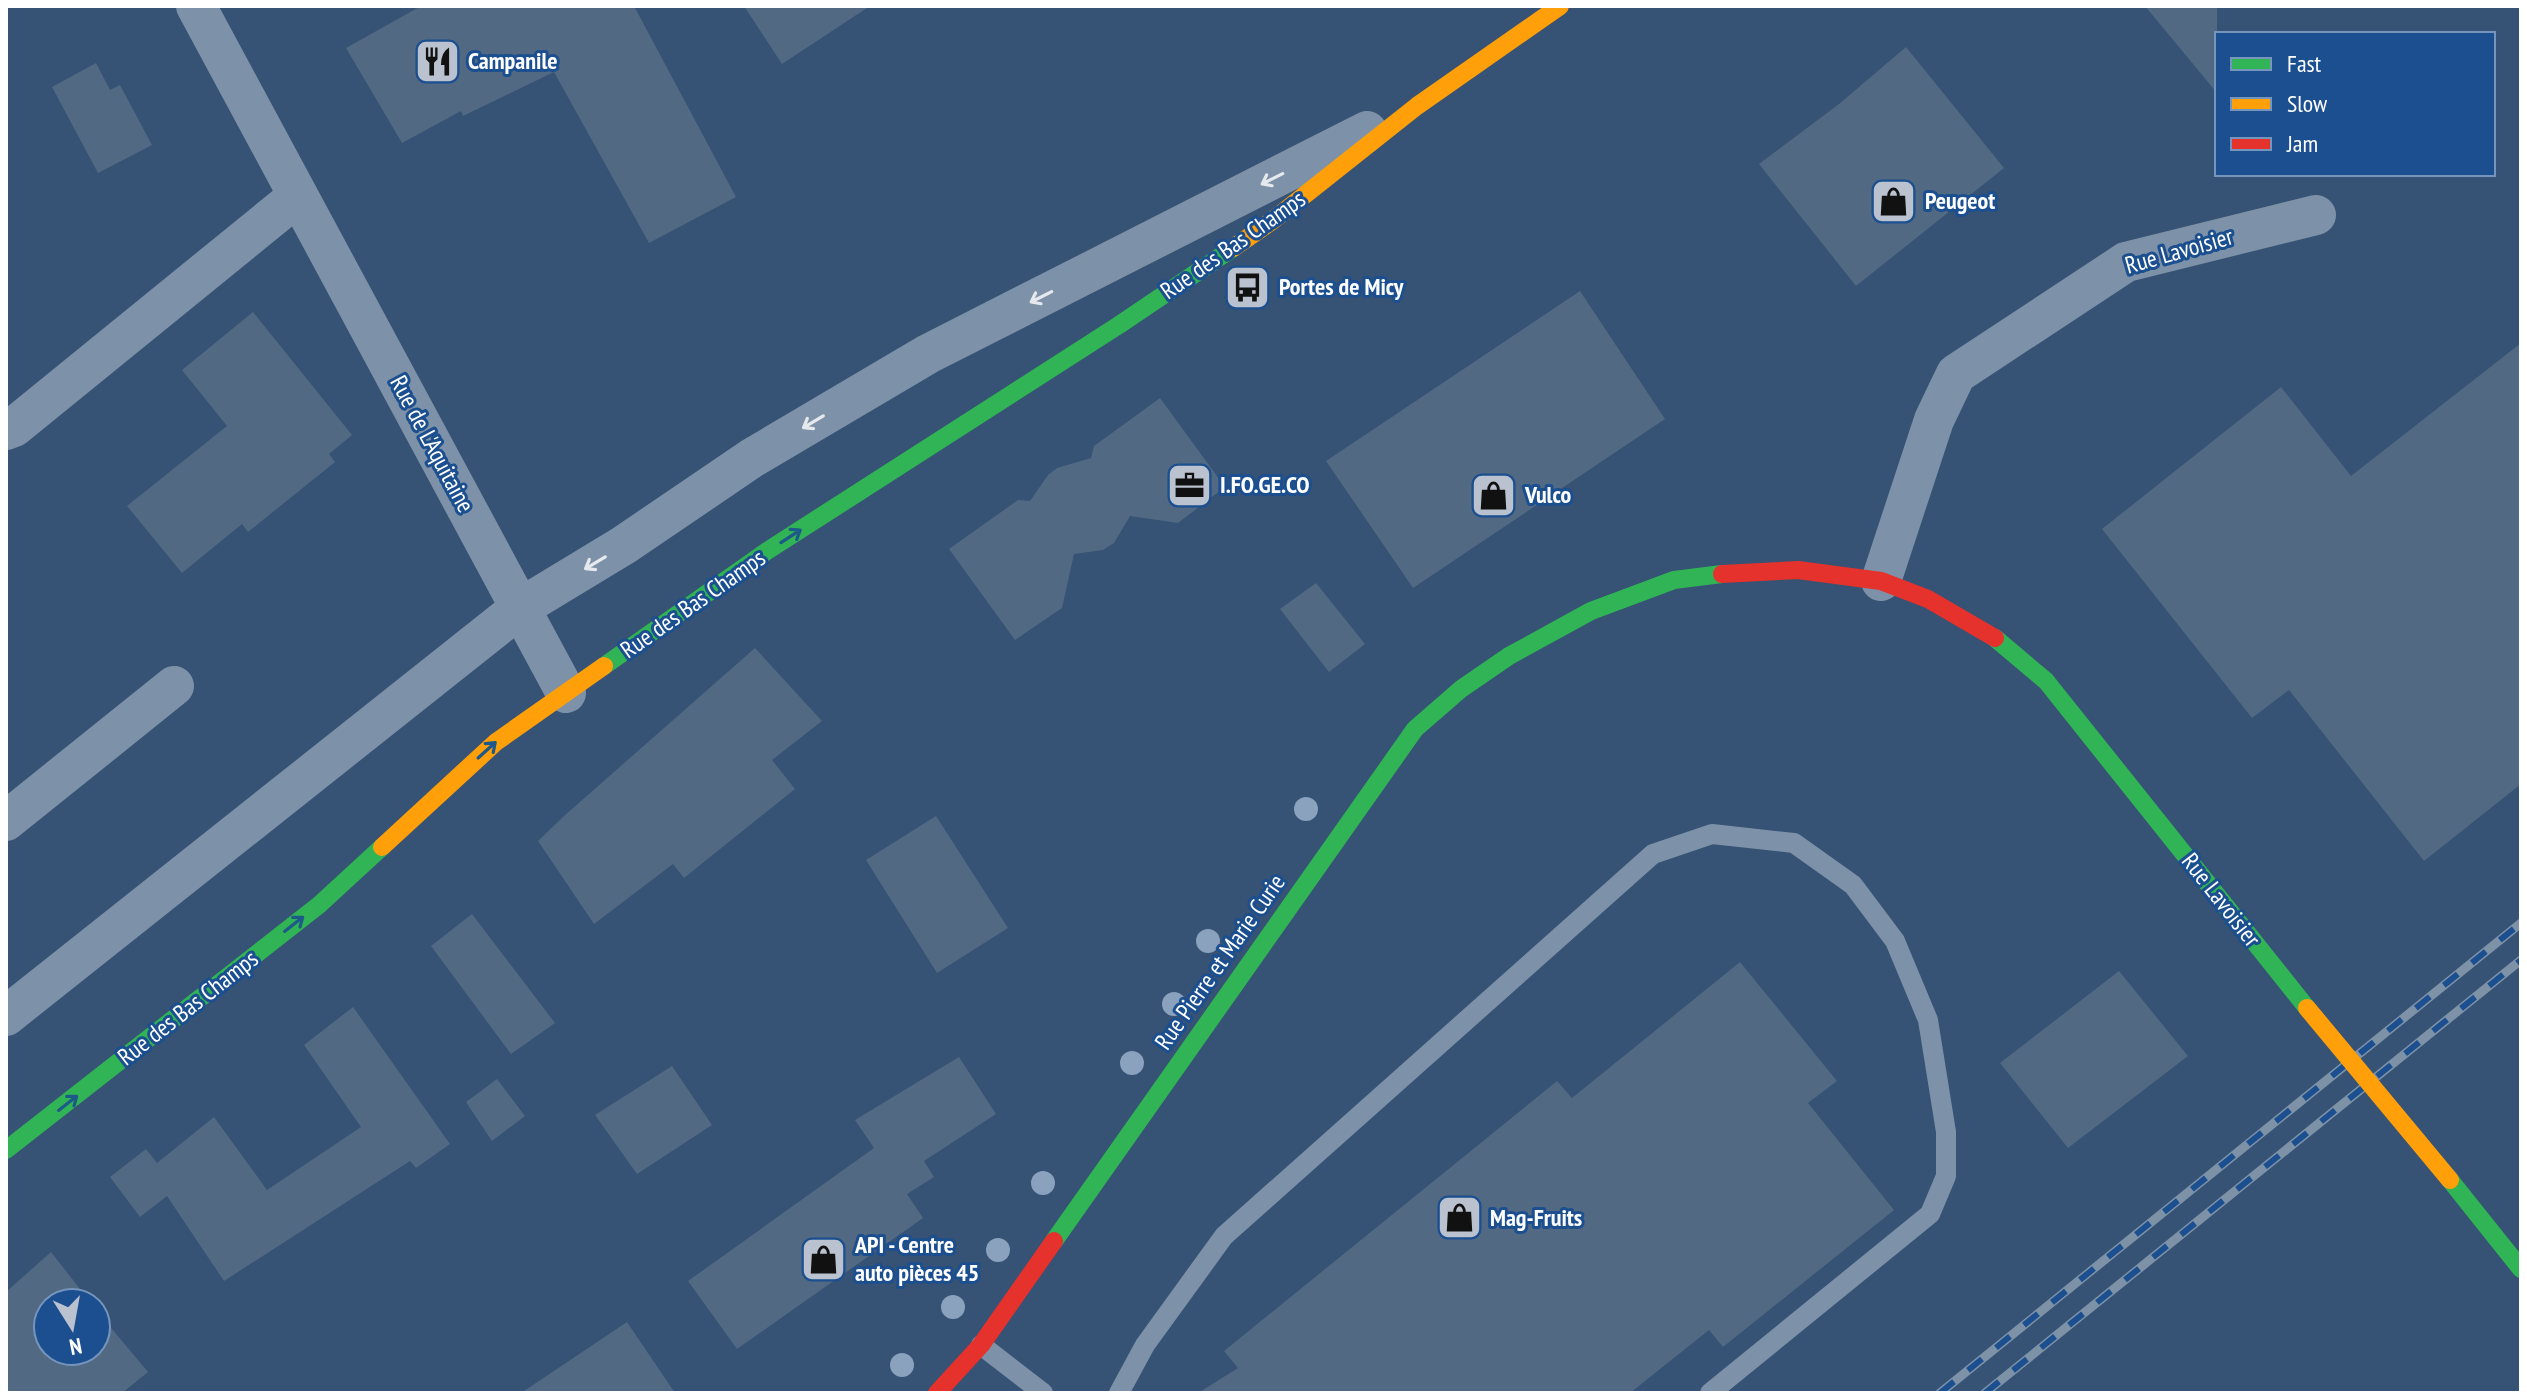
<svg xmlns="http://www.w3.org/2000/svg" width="2527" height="1399" viewBox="0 0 2527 1399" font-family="'PT Sans Narrow',sans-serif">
	<rect width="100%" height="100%" fill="#365274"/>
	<path fill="#526984" d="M421,6H634L736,197L649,243L554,72L463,116L461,111L402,143L346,48Z
		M744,6H870L782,64Z
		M2145,6H2217V93Z
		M1906,47L2004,168L1856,286L1759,164L1839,104Z
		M96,63L110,90L120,85L152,145L98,173L52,87Z
		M1580,291L1665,419L1413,588L1326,461Z
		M253,312L352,435L329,454L335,462L248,532L242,524L182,573L127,506L227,426L182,370Z
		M2521,343V784L2424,861L2289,690L2252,718L2102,529L2281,387L2351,476Z
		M1160,398L1225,487L1178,523L1130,516L1114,543L1103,550L1074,554L1062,608L1015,640L949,549L1018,500L1030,501L1048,475L1057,468L1091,458L1094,446Z
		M1316,583L1365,644L1329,672L1280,609Z
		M755,648L822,721L772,760L795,789L684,878L673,864L594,924L538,841L564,816Z
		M936,816L1008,928L937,973L866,860Z
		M472,914L555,1023L511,1054L431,946Z
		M1740,962L1837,1081L1808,1103L1894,1210L1723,1347L1709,1330L1630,1393H1198L1238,1368L1224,1351L1557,1081L1572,1098Z
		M2119,971L2188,1056L2068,1148L2000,1063Z
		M353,1007L450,1144L416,1168L410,1161L224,1281L167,1196L140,1217L110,1177L146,1149L157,1163L214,1117L267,1190L361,1127L304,1045Z
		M959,1057L996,1114L924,1161L934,1177L907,1194L923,1218L737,1349L688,1281L874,1148L855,1120Z
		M672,1066L712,1125L637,1174L595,1115Z
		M497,1079L525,1116L492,1141L466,1102Z
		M51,1252L91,1303H48V1351H96L97,1311L148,1372L122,1393H6V1292Z
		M627,1322L675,1393H521Z"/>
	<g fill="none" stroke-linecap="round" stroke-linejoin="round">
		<path stroke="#7d92a8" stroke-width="20" d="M981,1345L1043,1393
			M1119,1393L1145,1345L1224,1236L1653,854L1712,834L1794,843L1853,885L1895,941L1928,1020L1946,1132V1176L1930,1214L1710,1393"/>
		<path stroke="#7d92a8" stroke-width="40" d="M196,6L566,693
			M6,430L14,427L298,196
			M1881,581L1934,420L1956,374L2126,262L2316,215
			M6,821L174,686
			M6,1016L520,608L624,545L752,458L928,354L1367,131"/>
		<path stroke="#30b455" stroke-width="18" d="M1995,638L2046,681L2307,1008
			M604,666L767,551L1119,325L1233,248
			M6,1150L319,905L382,847
			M2450,1180L2521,1269
			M1054,1241L1415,729L1461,689L1509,656L1591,611L1674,580L1722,574"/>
		<path stroke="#ff9f0a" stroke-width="18" d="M1233,248L1272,221L1417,106L1560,6
			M382,847L496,742L604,666"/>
		<path stroke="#e5322d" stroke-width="18" d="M1722,574L1798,570L1881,581L1928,599L1995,638
			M937,1393L981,1345L1054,1241"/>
		<defs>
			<path id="rail" d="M1940,1393L2521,923
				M1985,1393L2521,960"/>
		</defs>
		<use href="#rail" stroke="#7e92a7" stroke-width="9"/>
		<use href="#rail" stroke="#1b4f8f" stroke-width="6" stroke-dasharray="18" stroke-linecap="butt"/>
		<path stroke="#ff9f0a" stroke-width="18" d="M2307,1008L2450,1180"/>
	</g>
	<g fill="#8aa2be">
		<circle cx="1306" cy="809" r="12"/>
		<circle cx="1208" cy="941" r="12"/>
		<circle cx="1174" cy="1004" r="12"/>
		<circle cx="1132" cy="1063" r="12"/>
		<circle cx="1043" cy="1183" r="12"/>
		<circle cx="998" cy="1250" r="12"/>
		<circle cx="953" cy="1307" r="12"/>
		<circle cx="902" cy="1365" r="12"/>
	</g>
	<defs><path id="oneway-shaft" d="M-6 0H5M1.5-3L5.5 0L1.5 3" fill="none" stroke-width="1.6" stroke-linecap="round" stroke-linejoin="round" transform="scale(2)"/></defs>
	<g stroke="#e5e9ee">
		<use href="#oneway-shaft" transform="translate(1272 179) rotate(153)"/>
		<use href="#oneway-shaft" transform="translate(1041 297) rotate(153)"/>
		<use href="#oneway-shaft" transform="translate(813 422) rotate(149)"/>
		<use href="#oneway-shaft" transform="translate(595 563) rotate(149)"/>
	</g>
	<g stroke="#1d5989">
		<use href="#oneway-shaft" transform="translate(791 536) rotate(-33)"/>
		<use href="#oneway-shaft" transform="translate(487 750) rotate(-42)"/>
		<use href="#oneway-shaft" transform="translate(294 924) rotate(-38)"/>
		<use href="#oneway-shaft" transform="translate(68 1103) rotate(-38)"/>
	</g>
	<defs>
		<symbol id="restaurant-square" viewBox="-11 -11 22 22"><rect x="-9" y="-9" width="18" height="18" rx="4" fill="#b9c2ce" stroke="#1b4f8f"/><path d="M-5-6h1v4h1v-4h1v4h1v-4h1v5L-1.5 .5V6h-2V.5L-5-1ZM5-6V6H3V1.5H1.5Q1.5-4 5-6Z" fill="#111"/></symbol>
		<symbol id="shop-square" viewBox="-11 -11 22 22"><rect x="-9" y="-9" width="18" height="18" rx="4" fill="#b9c2ce" stroke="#1b4f8f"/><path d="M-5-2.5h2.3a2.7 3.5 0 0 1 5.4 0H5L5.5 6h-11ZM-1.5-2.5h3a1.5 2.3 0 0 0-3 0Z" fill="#111"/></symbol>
		<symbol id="bus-square" viewBox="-11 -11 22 22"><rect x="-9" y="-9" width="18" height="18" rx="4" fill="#b9c2ce" stroke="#1b4f8f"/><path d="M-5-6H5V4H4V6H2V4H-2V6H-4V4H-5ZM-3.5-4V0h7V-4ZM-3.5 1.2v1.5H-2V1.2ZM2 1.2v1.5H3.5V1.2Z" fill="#111"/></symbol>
		<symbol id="office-square" viewBox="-11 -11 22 22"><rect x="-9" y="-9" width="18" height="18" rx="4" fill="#b9c2ce" stroke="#1b4f8f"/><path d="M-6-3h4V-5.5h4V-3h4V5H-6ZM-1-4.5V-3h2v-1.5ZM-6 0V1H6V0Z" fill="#111"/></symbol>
	</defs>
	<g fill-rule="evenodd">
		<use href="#restaurant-square" x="412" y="36" width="51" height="51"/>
		<use href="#shop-square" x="1868" y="176" width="51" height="51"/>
		<use href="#bus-square" x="1222" y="262" width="51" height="51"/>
		<use href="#office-square" x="1164" y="460" width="51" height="51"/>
		<use href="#shop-square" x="1468" y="470" width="51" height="51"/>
		<use href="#shop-square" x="1434" y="1192" width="51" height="51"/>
		<use href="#shop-square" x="798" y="1234" width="51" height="51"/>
	</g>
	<g text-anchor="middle" stroke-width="6" stroke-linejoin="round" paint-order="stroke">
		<g font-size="24" font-weight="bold" fill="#fff" stroke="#1b4f8f" text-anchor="start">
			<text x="468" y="69">Campanile</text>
			<text x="1925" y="209">Peugeot</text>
			<text x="1279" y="295">Portes de Micy</text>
			<text x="1220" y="493">I.FO.GE.CO</text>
			<text x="1525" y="503">Vulco</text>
			<text x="1490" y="1226">Mag-Fruits</text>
			<text x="855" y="1253">API - Centre<tspan x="855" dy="28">auto pièces 45</tspan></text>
		</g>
		<g font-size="24" fill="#fff" stroke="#1b4f8f">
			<text transform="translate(1233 245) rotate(-35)" y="8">Rue des Bas Champs</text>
			<text transform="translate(2179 251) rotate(-16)" y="8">Rue Lavoisier</text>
			<text transform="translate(432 444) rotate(62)" y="8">Rue de L'Aquitaine</text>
			<text transform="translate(693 604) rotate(-35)" y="8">Rue des Bas Champs</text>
			<text transform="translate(2221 900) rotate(52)" y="8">Rue Lavoisier</text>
			<text transform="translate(1220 962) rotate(-55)" y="8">Rue Pierre et Marie Curie</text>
			<text transform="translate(188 1008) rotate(-38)" y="8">Rue des Bas Champs</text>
		</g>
	</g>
	<rect width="2527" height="1399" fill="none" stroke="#ffffff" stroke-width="16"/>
	<rect x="2215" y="32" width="280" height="144" fill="#1b4f8f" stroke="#7695bc" stroke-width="2"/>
	<rect x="2231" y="58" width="40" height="12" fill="#30b455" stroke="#7695bc" stroke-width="2"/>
	<text x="2287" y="72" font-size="24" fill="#ffffff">Fast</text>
	<rect x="2231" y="98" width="40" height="12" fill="#ff9f0a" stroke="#7695bc" stroke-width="2"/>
	<text x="2287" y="112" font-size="24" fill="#ffffff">Slow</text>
	<rect x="2231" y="138" width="40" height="12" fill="#e5322d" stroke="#7695bc" stroke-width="2"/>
	<text x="2287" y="152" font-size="24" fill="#ffffff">Jam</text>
	<g transform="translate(72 1327) rotate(169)"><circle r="38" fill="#1b4f8f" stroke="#7695bc" stroke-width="2"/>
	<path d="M0-6L14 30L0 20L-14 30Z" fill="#b9c2ce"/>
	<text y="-12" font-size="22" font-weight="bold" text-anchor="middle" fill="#ffffff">N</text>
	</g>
</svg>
